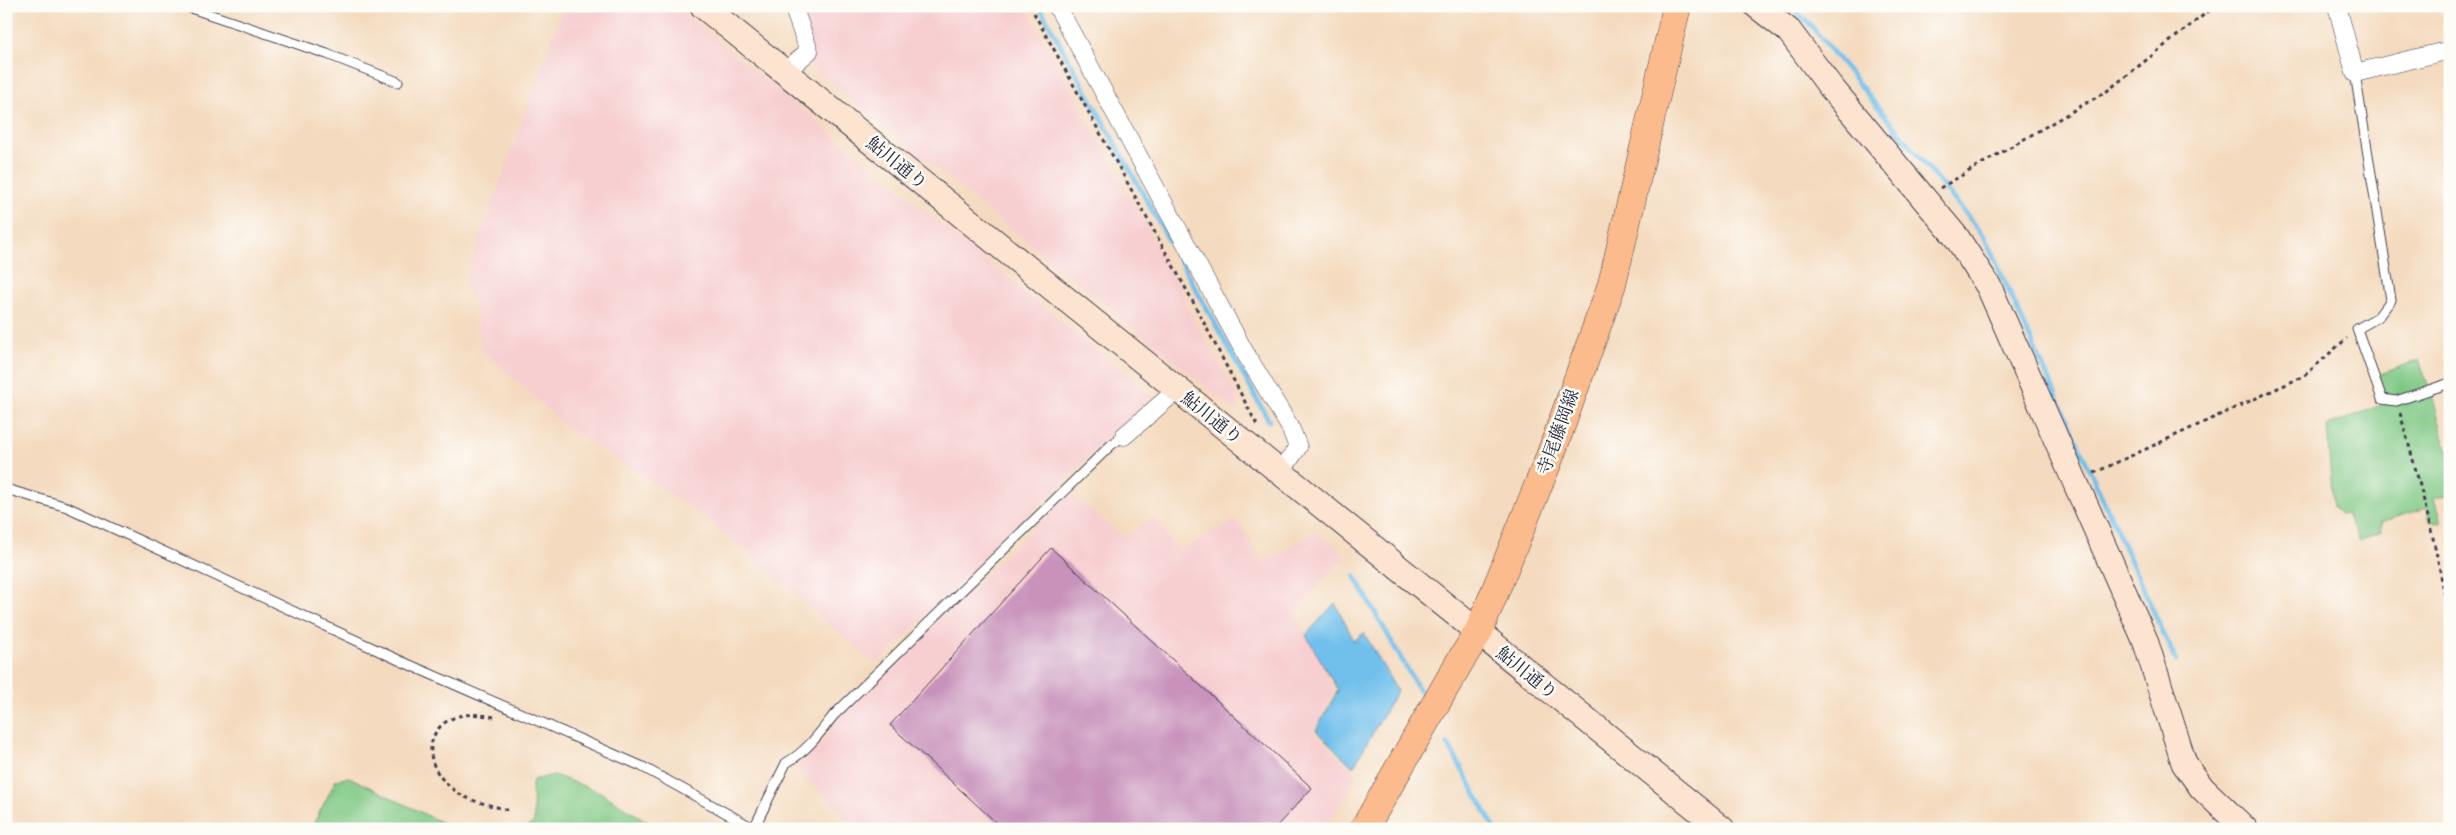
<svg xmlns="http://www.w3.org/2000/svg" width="2456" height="835" viewBox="0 0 2456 835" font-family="'IM FELL French Canon','Noto Serif JP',serif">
	<rect width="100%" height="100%" fill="#fdfcf7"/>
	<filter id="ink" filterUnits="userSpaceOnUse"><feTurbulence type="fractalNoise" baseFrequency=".02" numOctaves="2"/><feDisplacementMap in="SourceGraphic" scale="10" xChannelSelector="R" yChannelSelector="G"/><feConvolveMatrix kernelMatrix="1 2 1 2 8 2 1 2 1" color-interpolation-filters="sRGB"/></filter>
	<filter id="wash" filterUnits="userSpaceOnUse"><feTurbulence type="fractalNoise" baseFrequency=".0096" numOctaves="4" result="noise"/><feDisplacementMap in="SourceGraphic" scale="20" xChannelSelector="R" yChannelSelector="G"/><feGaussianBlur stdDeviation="1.12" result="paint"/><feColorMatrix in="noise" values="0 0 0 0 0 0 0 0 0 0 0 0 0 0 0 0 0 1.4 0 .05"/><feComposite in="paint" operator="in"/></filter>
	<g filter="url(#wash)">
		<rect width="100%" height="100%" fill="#f4dabe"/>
		<path fill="#f7cfd1" d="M564,6H675L1152,396L876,664L705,517L566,426L483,350L473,301L464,282Z
			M799,6H1025L1187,300L1184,302L1240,400L1236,411L806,63Z
			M1069,493L1124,537L1155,517L1178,552L1237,520L1262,563L1316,532L1345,555L1295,613L1335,690L1313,731L1357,775L1325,829H857L796,768L823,741L841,714Z"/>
		<path fill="#7fc884" stroke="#507560" d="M2419,360L2433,398L2450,461V494L2434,497L2441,522H2430L2427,508L2380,522L2381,532L2360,541L2345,513L2340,514L2333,508L2327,426L2387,403L2378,375Z
			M554,775L600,792L648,822L654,829H526L534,822C535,807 530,794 533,780Z
			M349,777L455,829H311L336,780Z"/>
		<path fill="#71c0ec" stroke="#4a7194" d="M1335,603L1354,641L1364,633L1397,691L1353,767L1316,730L1338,690L1306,635Z"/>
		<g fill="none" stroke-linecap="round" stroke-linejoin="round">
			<path stroke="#71c0ec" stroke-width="5" d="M1039,6L1269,421
				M1789,6L1808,22L1984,236L2176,661
				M1355,577L1419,690
				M1448,744L1495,829"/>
		</g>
		<g id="blocks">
			<path fill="#c892bb" d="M1051,548L1312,788L1274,829H1003L890,725Z"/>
		</g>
	</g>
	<g filter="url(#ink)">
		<use href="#blocks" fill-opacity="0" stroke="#423e4f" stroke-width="1"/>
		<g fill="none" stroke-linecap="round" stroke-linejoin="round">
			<defs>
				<path id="lane" d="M185,6L327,54L398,82
					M2355,73L2391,300L2378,317L2357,329L2382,399L2396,401L2450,383
					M6,489L67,507L403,662L641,766L755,829
					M754,828L786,763C806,752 819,734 833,716L1111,445L1124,436"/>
				<path id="street" d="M1057,6L1244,351L1290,427L1298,447L1280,473
					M2337,6L2355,73L2450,50
					M785,72L809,51L793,6
					M1124,436L1177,390"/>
				<path id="secondary" d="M703,6L1722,829
					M1757,6L1789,31L1830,86L1957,238L1989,287L2145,640L2184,763L2202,788L2245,829"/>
				<path id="primary" d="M1364,829L1459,663L1478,633L1549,459L1612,284L1677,6"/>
			</defs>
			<use href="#lane" stroke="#423e4f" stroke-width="11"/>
			<use href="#street" stroke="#423e4f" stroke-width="19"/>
			<use href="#secondary" stroke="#423e4f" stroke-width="27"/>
			<use href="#primary" stroke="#423e4f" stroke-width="29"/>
			<path stroke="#423e4f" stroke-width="3" stroke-dasharray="4 4" stroke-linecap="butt" d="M1030,6L1191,298L1257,425
				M1940,188L2107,91L2215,6
				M2400,413C2420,484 2440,556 2450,629
				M2094,473L2304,376L2347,338
				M494,717C483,715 470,713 459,716C426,725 423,760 445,782C450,787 457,793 463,796C477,803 495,806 511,811"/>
			<use href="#lane" stroke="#fff" stroke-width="9"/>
			<use href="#street" stroke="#fff" stroke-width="18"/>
			<use href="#secondary" stroke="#fde4d1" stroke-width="25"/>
			<use href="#primary" stroke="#fbbb8c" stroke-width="28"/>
		</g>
	</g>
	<g text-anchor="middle" stroke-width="5" stroke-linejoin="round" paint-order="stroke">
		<g font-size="18" fill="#22223b" stroke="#fdfcf7">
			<text transform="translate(897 163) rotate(39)" y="6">鮎川通り</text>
			<text transform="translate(1212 418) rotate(39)" y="6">鮎川通り</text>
			<text transform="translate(1558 432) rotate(-70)" y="6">寺尾藤岡線</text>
			<text transform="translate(1527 673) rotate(39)" y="6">鮎川通り</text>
		</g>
	</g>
	<rect width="2456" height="835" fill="none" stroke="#fdfcf7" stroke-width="25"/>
</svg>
